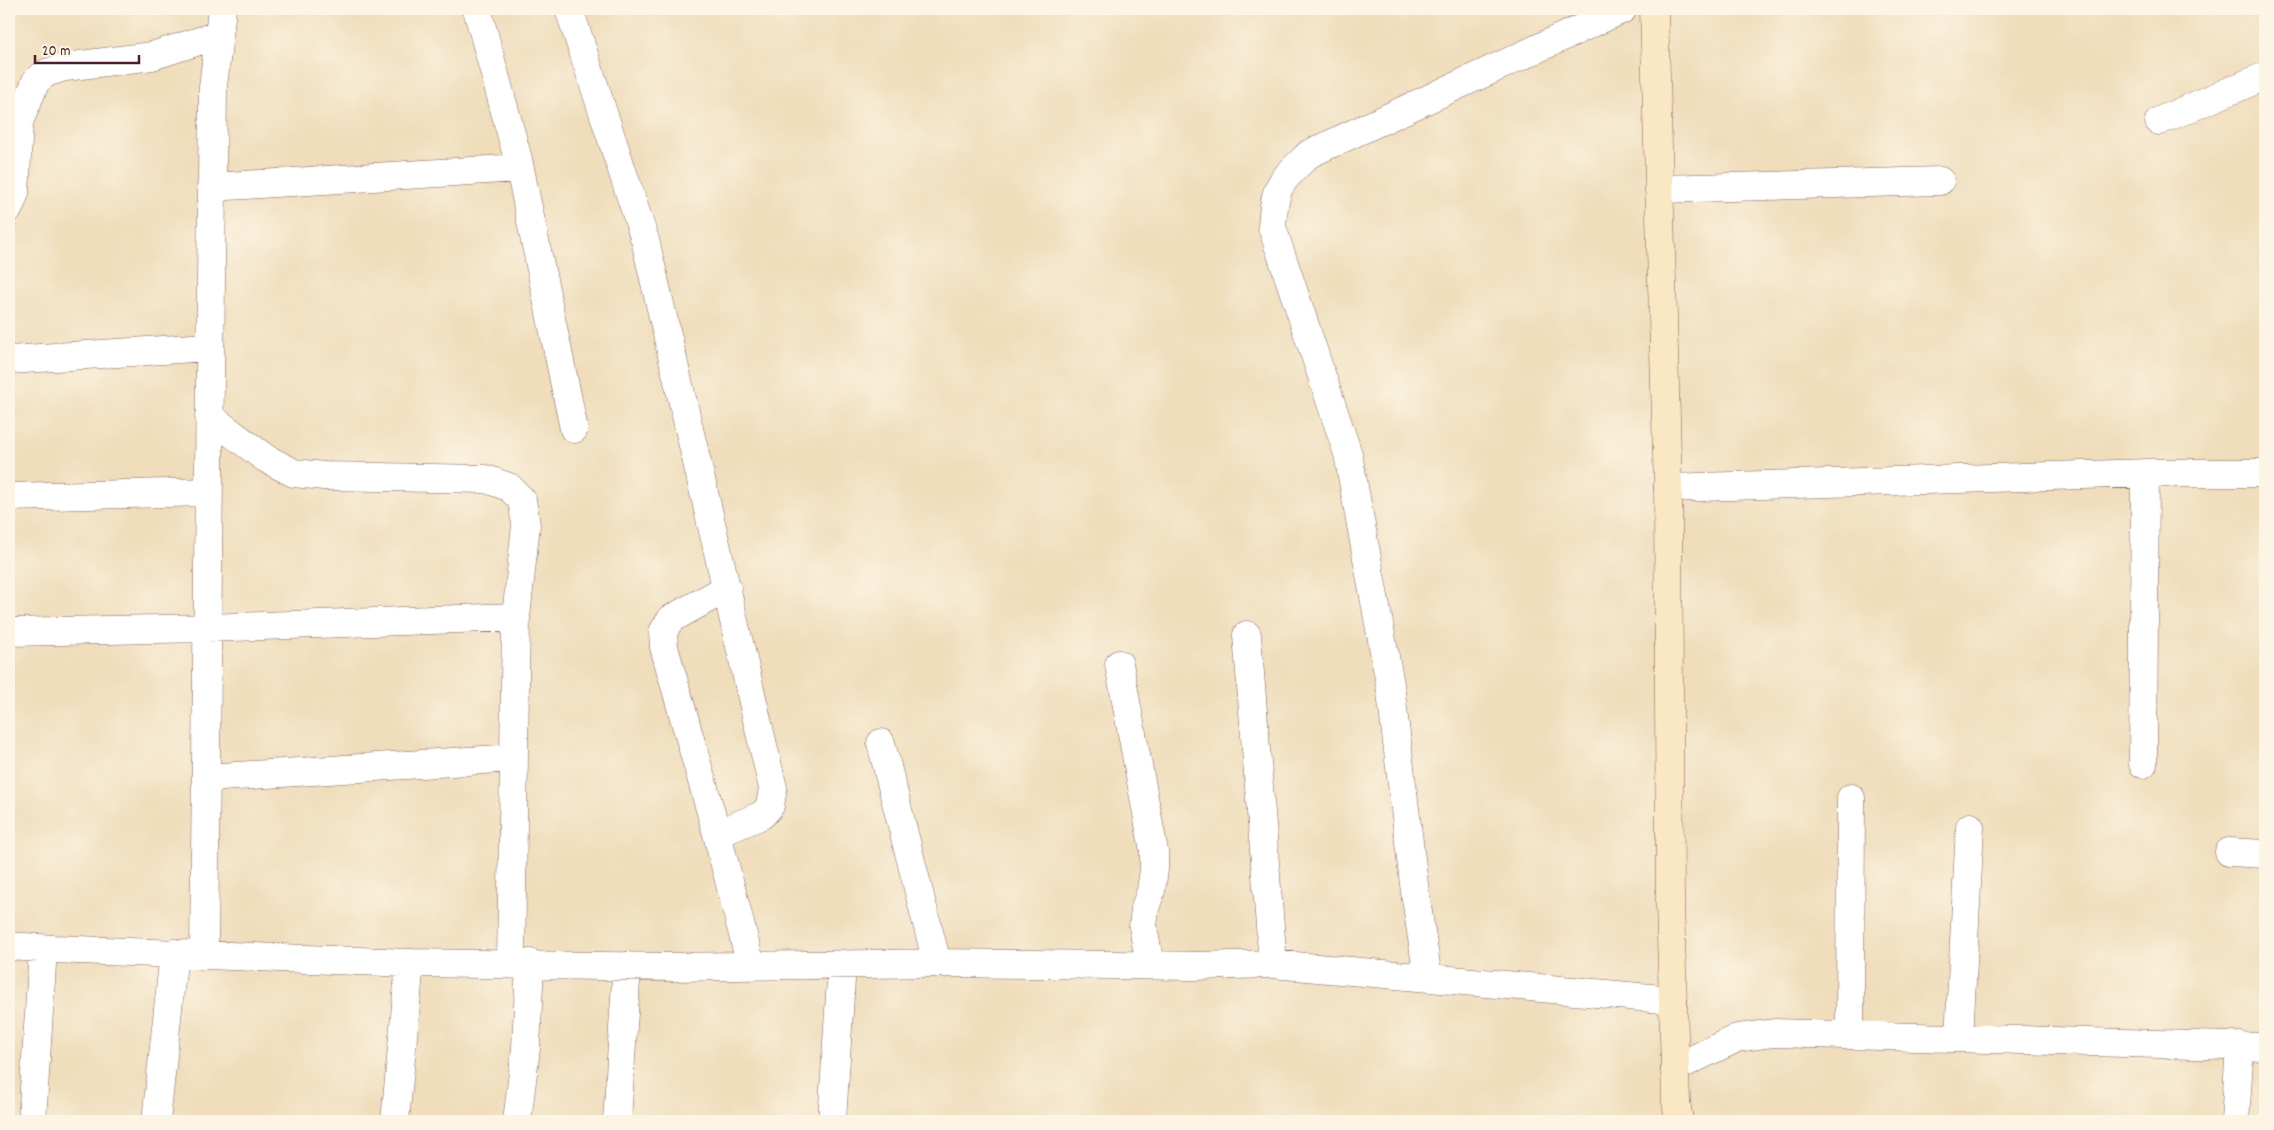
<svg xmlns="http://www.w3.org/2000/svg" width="2274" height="1130" viewBox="0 0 2274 1130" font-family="Dekko,sans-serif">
	<rect width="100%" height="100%" fill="#fcf5e5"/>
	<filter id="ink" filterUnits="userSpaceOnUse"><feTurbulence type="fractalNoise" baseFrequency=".02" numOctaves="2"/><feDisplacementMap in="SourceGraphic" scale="10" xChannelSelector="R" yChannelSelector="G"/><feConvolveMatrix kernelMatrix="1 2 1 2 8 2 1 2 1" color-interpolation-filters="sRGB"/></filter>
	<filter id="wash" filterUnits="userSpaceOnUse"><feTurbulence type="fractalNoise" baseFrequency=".0096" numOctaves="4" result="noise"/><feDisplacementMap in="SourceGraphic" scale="20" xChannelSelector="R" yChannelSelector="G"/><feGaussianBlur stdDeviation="1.12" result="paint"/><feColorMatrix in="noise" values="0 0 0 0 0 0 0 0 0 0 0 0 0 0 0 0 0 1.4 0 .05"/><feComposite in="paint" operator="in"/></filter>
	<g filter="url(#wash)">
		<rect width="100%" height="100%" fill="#efddbb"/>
	</g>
	<g filter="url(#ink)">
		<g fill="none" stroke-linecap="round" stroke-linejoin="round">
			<defs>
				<path id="street" d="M477,9L518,159L574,429
					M569,9L645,240L773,788L770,806L762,815L717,834
					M2159,121L2265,76
					M211,187L519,168
					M1659,189L1940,181
					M9,208L15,193L19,122L36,81L46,73L65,67L152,56L218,35
					M9,360L209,347
					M209,416L265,458L294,473L324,476L486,479L509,487L522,500L526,525L516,617L511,963
					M1668,488L2150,473H2265
					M9,497L208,492
					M727,588L671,619L663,632L664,647L717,834L751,966
					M9,632L207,628L516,617
					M1247,635L1273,964
					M1119,664L1154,851V869L1151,891L1145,908L1143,927L1150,965
					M881,743L937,963
					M2143,764L2145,473
					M206,778L514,758
					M2229,852L2265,854
					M9,946L53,949L410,963L672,967L937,963L1194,966L1273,964L1673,1000
					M204,954L213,87L222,9
					M1428,978L1415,892L1390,684L1348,454L1272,227C1275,184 1279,183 1309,154L1623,9
					M1850,1035L1851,798
					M1959,1038L1970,827
					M1675,1068L1737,1038L1774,1033L2265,1047
					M32,1121L43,949
					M156,1121L174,953
					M395,1121L410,963
					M517,1121L526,1048L530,963
					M617,1121L627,966
					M832,1121L842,964
					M2235,1121L2240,1046"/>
				<path id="secondary" d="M1654,9L1668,488L1670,903L1676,1101L1679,1121"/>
			</defs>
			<use href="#street" stroke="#84625d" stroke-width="29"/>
			<use href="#secondary" stroke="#84625d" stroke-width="29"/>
			<use href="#street" stroke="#fff" stroke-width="28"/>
			<use href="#secondary" stroke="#fae7c3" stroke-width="28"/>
		</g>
	</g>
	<rect width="2274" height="1130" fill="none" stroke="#fcf5e5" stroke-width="30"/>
	<path d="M35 55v8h104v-8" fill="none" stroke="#4a1f2b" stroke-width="2.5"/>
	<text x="42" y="55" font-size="15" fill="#4a1f2b" stroke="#fcf5e5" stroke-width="4" paint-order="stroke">20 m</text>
</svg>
